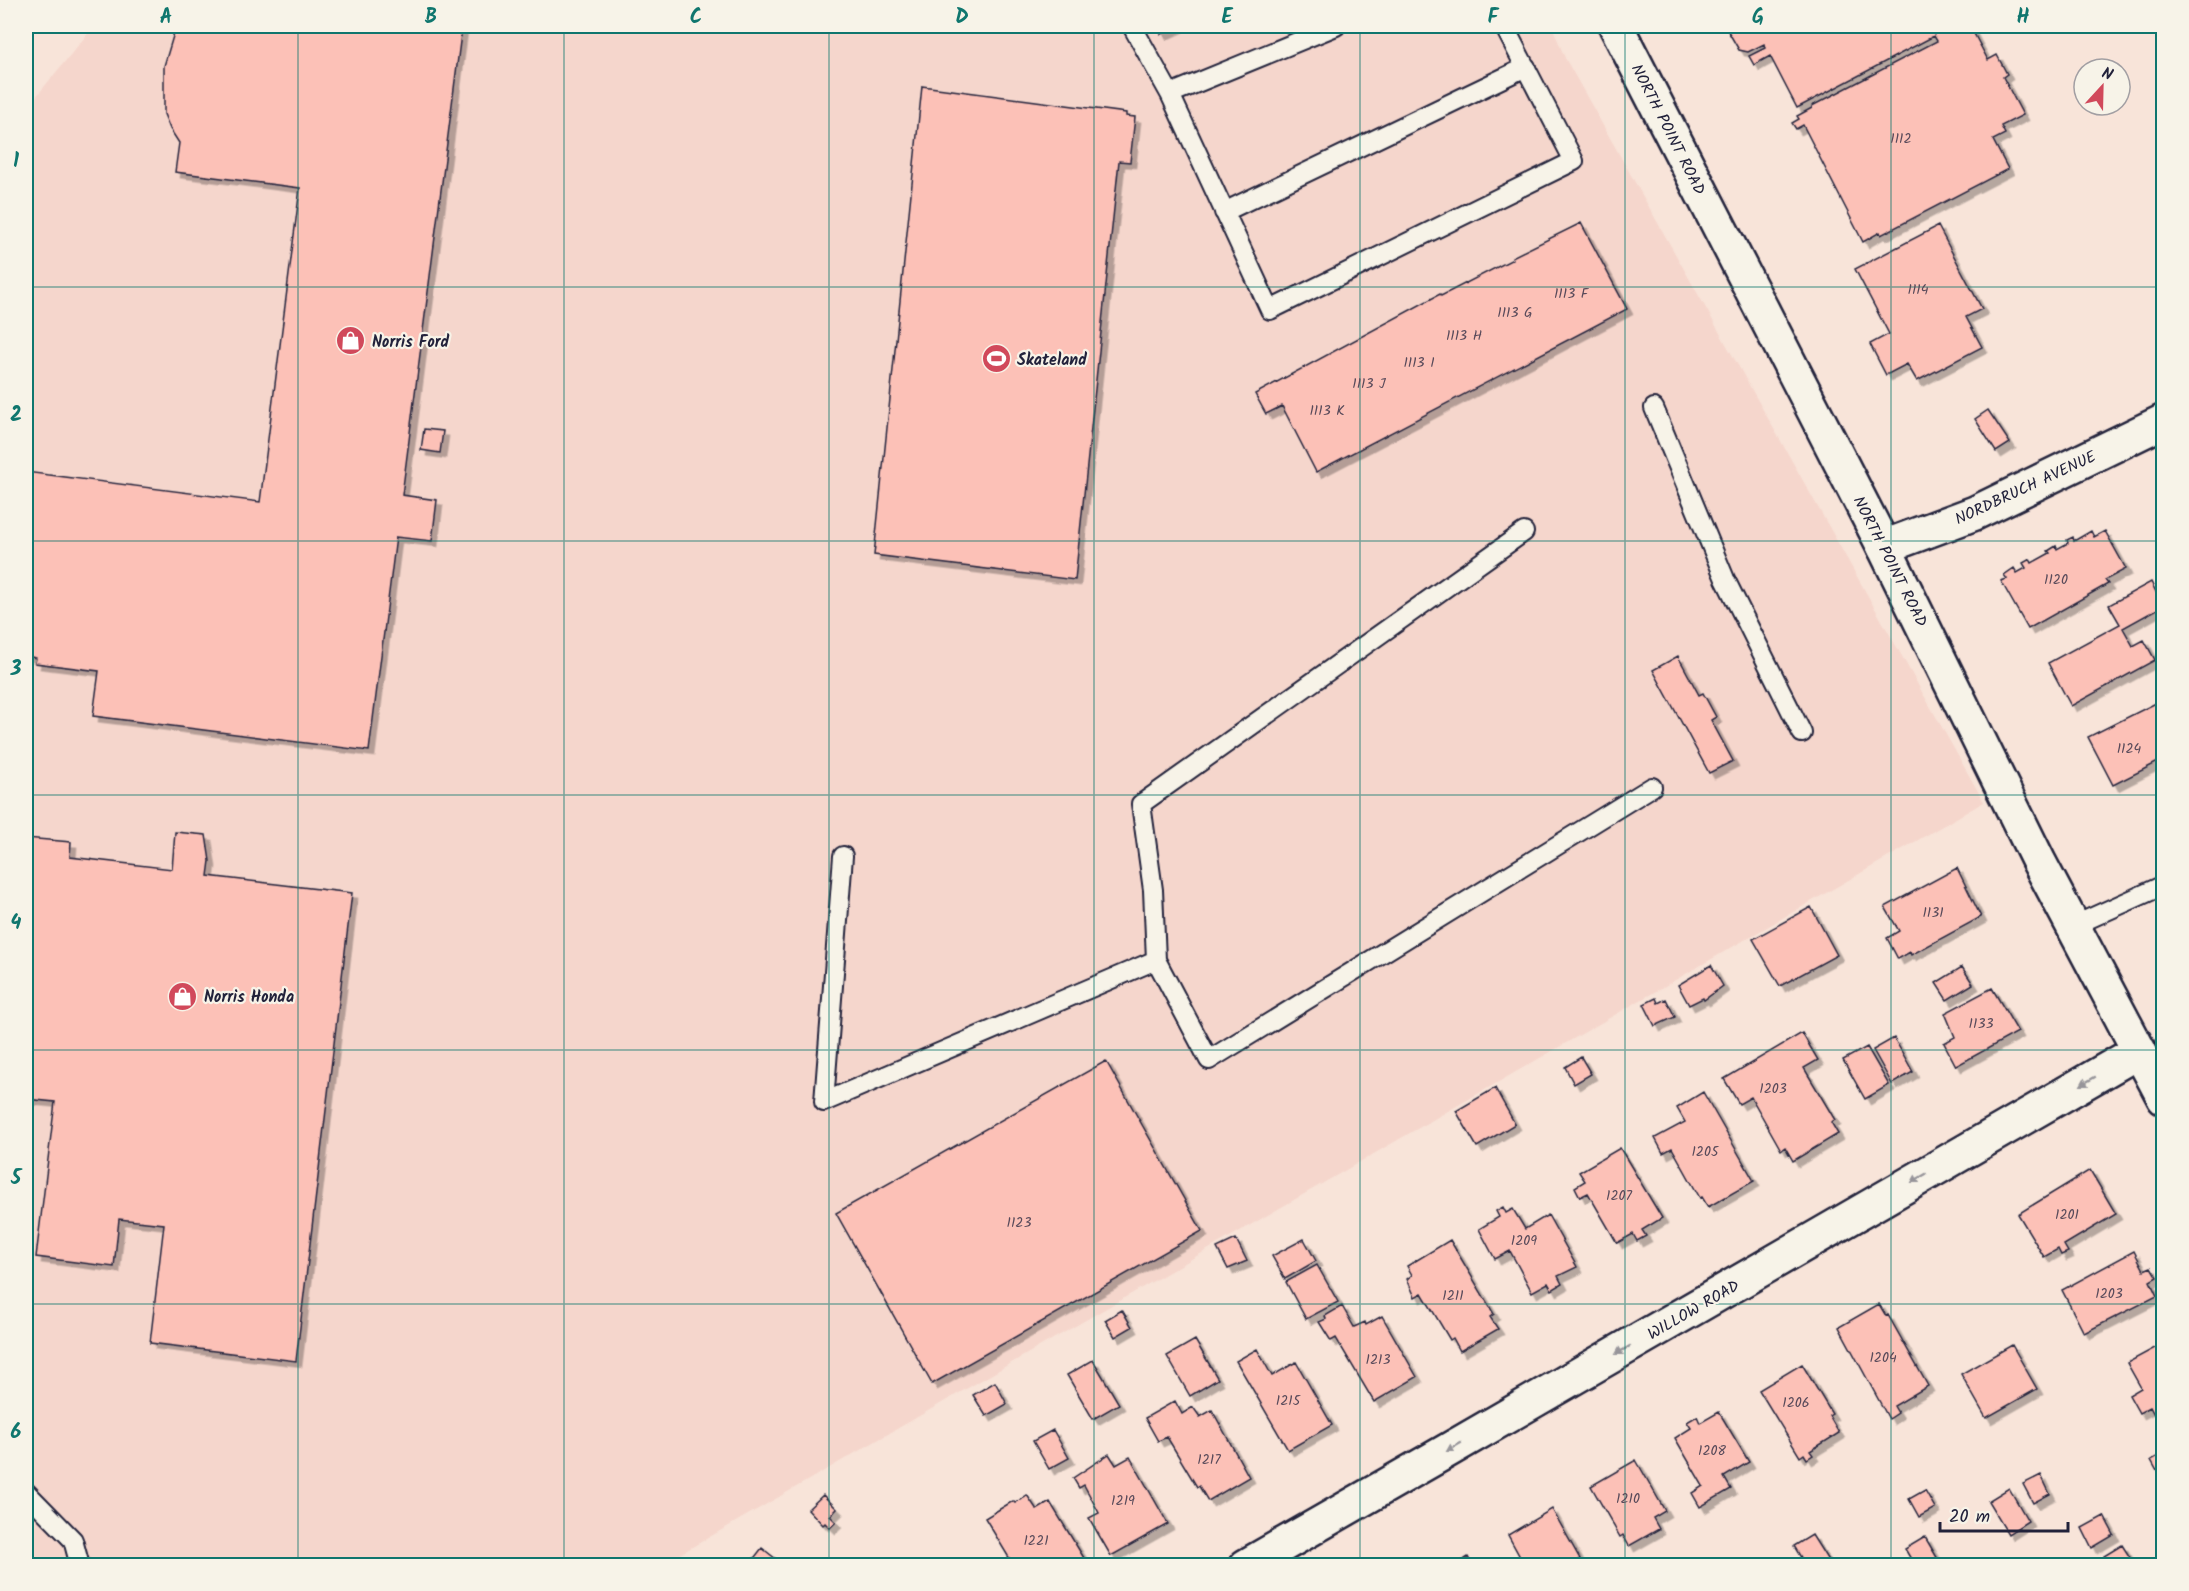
<svg xmlns="http://www.w3.org/2000/svg" width="2189" height="1591" viewBox="0 0 2189 1591" font-family="Kalam,sans-serif">
	<defs>
		<filter id="shadow"><feDropShadow dx="5.5" dy="5.5" stdDeviation="0" flood-color="#0004"/></filter>
	</defs>
	<rect width="100%" height="100%" fill="#f8e4d9"/>
	<filter id="ink" filterUnits="userSpaceOnUse"><feTurbulence type="fractalNoise" baseFrequency=".0167" numOctaves="2"/><feDisplacementMap in="SourceGraphic" scale="12" xChannelSelector="R" yChannelSelector="G"/><feConvolveMatrix kernelMatrix="1 2 1 2 8 2 1 2 1" color-interpolation-filters="sRGB"/></filter>
	<g filter="url(#ink)">
		<path fill="#f5d6cc" d="M94,26H1552L1565,58L1984,802L661,1565H26V109Z"/>
		<path fill="#fcc1b7" stroke="#22223b" stroke-width="1.5" filter="url(#shadow)" d="M176,26H462L402,495L437,500L432,541L396,537L369,751L93,716L99,671L35,663L36,658L26,656V472L260,502L300,188L175,172L179,143L170,129L164,114V66Z
			M1157,26H1178L1161,34Z
			M1725,26H1970L1988,60L1997,55L2007,74L2003,77L2023,115L2001,126L2005,134L1993,140L2008,169L1881,235L1880,232L1863,242L1803,125L1796,129L1792,123L1799,119L1797,116L1812,108V106L1937,41L1934,36L1797,108L1770,56L1754,65L1749,56L1765,48L1764,44L1748,52L1739,50Z
			M922,86L1126,113V116L1135,117L1130,162L1119,161L1075,580L874,555Z
			M1581,223L1627,309L1316,472L1282,406L1266,414L1255,394L1440,294L1441,296L1513,259L1512,257Z
			M1938,226L1982,309L1966,317L1982,347L1917,381L1907,364L1886,375L1870,344L1889,334L1855,269Z
			M1988,410L2010,443L1996,452L1975,419Z
			M424,429L443,431L440,453L421,450Z
			M2091,531L2094,537L2105,531L2126,569L2105,580L2108,584L2028,629L2001,581L2007,579L2004,575L2014,568L2017,573L2026,568L2023,563L2030,559L2032,563L2050,553L2048,551L2056,546L2057,549L2068,543L2067,540L2073,537L2074,541Z
			M2151,582L2163,606L2123,628L2133,646L2144,640L2155,660L2071,706L2048,663L2120,624L2109,605Z
			M1678,656L1699,695L1703,693L1716,717L1711,720L1733,761L1709,773L1653,670Z
			M2164,699V759L2113,785L2088,737Z
			M175,832L206,835L210,861L208,876L352,893L296,1361L150,1343L164,1224L119,1219L114,1267L36,1257L55,1102L26,1099V838L71,842L70,857L172,869Z
			M1957,868L1981,917L1911,955L1910,952L1898,959L1887,938L1899,931L1885,907Z
			M1811,907L1837,955L1780,986L1753,939Z
			M1711,965L1723,986L1704,1000L1703,998L1689,1005L1678,985Z
			M1962,967L1973,984L1947,1000L1936,983Z
			M1992,988L2018,1032L1956,1066L1944,1043L1955,1037L1945,1013Z
			M1656,998L1658,1003L1666,999L1675,1017L1655,1026L1644,1004Z
			M1802,1033L1818,1060L1804,1068L1835,1120L1831,1122L1838,1134L1793,1161L1785,1147L1781,1150L1751,1097L1739,1104L1724,1079Z
			M1894,1038L1913,1072L1892,1084L1873,1050Z
			M1867,1047L1889,1085L1865,1099L1843,1060Z
			M1581,1057L1591,1074L1574,1084L1565,1067Z
			M1106,1061L1202,1231L932,1384L836,1213Z
			M1495,1088L1515,1124L1477,1147L1456,1111Z
			M1703,1092L1754,1181L1708,1207L1702,1197L1700,1198L1672,1148L1663,1153L1655,1138L1685,1122L1677,1108Z
			M1620,1148L1662,1218L1642,1230L1646,1236L1637,1241L1633,1234L1617,1243L1588,1193L1580,1197L1575,1187L1585,1181L1579,1172Z
			M2090,1170L2116,1214L2064,1245L2068,1252L2061,1255L2058,1249L2044,1257L2018,1214Z
			M1503,1207L1506,1213L1513,1209L1525,1229L1548,1215L1577,1267L1558,1276L1562,1284L1552,1290L1548,1283L1532,1292L1510,1251L1495,1259L1479,1229L1499,1217L1496,1211Z
			M1236,1239L1247,1261L1228,1269L1217,1248Z
			M1304,1239L1316,1261L1285,1279L1272,1256Z
			M1450,1240L1494,1314L1490,1317L1498,1329L1460,1351L1453,1338L1450,1340L1422,1293L1415,1297L1407,1279L1412,1275L1407,1266Z
			M2134,1251L2144,1270L2151,1267L2157,1277L2150,1281L2157,1296L2084,1333L2062,1290Z
			M1317,1265L1338,1302L1306,1319L1286,1282Z
			M1879,1304L1886,1316L1888,1315L1928,1386L1894,1406L1898,1413L1889,1419L1839,1327Z
			M1342,1306L1354,1327L1365,1322L1366,1325L1382,1316L1417,1377L1374,1402L1336,1338L1331,1341L1319,1322L1326,1319L1325,1316Z
			M1122,1310L1132,1327L1115,1337L1105,1320Z
			M1195,1340L1218,1379L1190,1396L1167,1356Z
			M2164,1343V1430L2163,1431L2150,1407L2139,1413L2129,1395L2141,1388L2127,1363Z
			M2012,1345L2037,1389L1986,1418L1961,1374Z
			M1257,1349L1272,1376L1296,1362L1332,1425L1288,1450L1236,1361Z
			M1093,1360L1119,1404L1093,1419L1067,1375Z
			M1802,1364L1832,1414L1829,1416L1839,1433L1810,1451L1813,1455L1807,1459L1804,1454L1800,1457L1759,1390Z
			M995,1382L1007,1404L986,1416L973,1395Z
			M1175,1401L1182,1414L1193,1407L1200,1417L1212,1410L1249,1477L1208,1501L1199,1486L1197,1487L1167,1437L1158,1441L1145,1418Z
			M1719,1412L1749,1462L1724,1477L1731,1489L1700,1507L1692,1493L1703,1486L1675,1438L1691,1428L1687,1422L1697,1416L1700,1423Z
			M1053,1430L1069,1458L1049,1469L1033,1441Z
			M2164,1453V1484L2151,1460Z
			M1109,1454L1116,1465L1130,1457L1168,1524L1111,1556L1089,1518L1099,1513L1084,1485L1079,1488L1073,1478Z
			M1636,1460L1665,1511L1653,1518L1659,1529L1629,1546L1623,1535L1620,1537L1591,1486Z
			M2041,1475L2050,1494L2033,1503L2023,1484Z
			M2009,1488L2028,1521L2008,1534L1988,1501Z
			M1925,1490L1935,1508L1919,1517L1909,1499Z
			M823,1495L837,1509L830,1516L836,1522L830,1528L825,1523L823,1525L808,1509Z
			M1027,1495L1037,1510L1050,1502L1087,1563L1084,1566H1014L985,1518L1013,1501L1015,1503Z
			M1552,1509L1580,1559L1569,1566H1525L1508,1535Z
			M2104,1516L2114,1535L2092,1548L2082,1528Z
			M1812,1535L1829,1562L1823,1566H1806L1794,1546Z
			M1925,1537L1942,1566H1915L1905,1549Z
			M2122,1545L2131,1559L2120,1566H2110L2104,1556Z
			M762,1548L785,1566H748Z
			M1468,1557L1473,1566H1454Z"/>
		<g fill="none" stroke-linecap="round" stroke-linejoin="round">
			<defs>
				<path id="service" d="M1132,26L1170,94
					M1336,26L1170,94L1270,310L1574,161L1504,26
					M1224,212L1526,67
					M1654,408L1725,579L1802,733
					M843,856L824,1102L1156,960L1153,890L1141,804L1524,532
					M2073,926L2164,885
					M1156,960L1209,1060L1652,787
					M26,1492L73,1540L80,1566"/>
				<path id="minor" d="M1884,547L1975,513L2164,421
					M1246,1566L1445,1452L2139,1051"/>
				<path id="tertiary" d="M1616,26L1884,547L2039,862L2164,1098"/>
			</defs>
			<use href="#service" stroke="#22223b" stroke-width="22"/>
			<use href="#minor" stroke="#22223b" stroke-width="38"/>
			<use href="#tertiary" stroke="#22223b" stroke-width="38"/>
			<use href="#service" stroke="#f7f3e8" stroke-width="18"/>
			<use href="#minor" stroke="#f7f3e8" stroke-width="33"/>
			<use href="#tertiary" stroke="#f7f3e8" stroke-width="33"/>
		</g>
		<defs><path id="oneway-solid" d="M-6-.8H1V-3.2L6.5 0L1 3.2V.8H-6Z" transform="scale(1.5)"/></defs>
		<g fill="#97959a">
			<use href="#oneway-solid" transform="translate(2088 1081) rotate(150)"/>
			<use href="#oneway-solid" transform="translate(1919 1178) rotate(150)"/>
			<use href="#oneway-solid" transform="translate(1623 1350) rotate(150)"/>
			<use href="#oneway-solid" transform="translate(1454 1447) rotate(150)"/>
		</g>
	</g>
	<path fill="none" stroke="#0f766e" stroke-width="1.5" stroke-opacity="0.55" d="M298,26V1566M564,26V1566M829,26V1566M1094,26V1566M1360,26V1566M1625,26V1566M1891,26V1566M26,287H2164M26,541H2164M26,795H2164M26,1050H2164M26,1304H2164"/>
	<defs>
		<symbol id="shop-disc" viewBox="-11 -11 22 22"><circle r="9.5" fill="#d1495b" stroke="#f7f3e8"/><path d="M-5-2.5h2.3a2.7 3.5 0 0 1 5.4 0H5L5.5 6h-11ZM-1.5-2.5h3a1.5 2.3 0 0 0-3 0Z" fill="#fff"/></symbol>
		<symbol id="stadium-disc" viewBox="-11 -11 22 22"><circle r="9.5" fill="#d1495b" stroke="#f7f3e8"/><path d="M0-5a6.5 5 0 1 0 0 10a6.5 5 0 1 0 0-10ZM-3.5-1.8h7v3.6h-7Z" fill="#fff"/></symbol>
	</defs>
	<g fill-rule="evenodd">
		<use href="#shop-disc" x="334" y="324" width="33" height="33"/>
		<use href="#stadium-disc" x="980" y="342" width="33" height="33"/>
		<use href="#shop-disc" x="166" y="980" width="33" height="33"/>
	</g>
	<g text-anchor="middle" stroke-width="4.5" stroke-linejoin="round" paint-order="stroke">
		<g font-size="14" fill="#584a5a">
			<text x="1901" y="143">1112</text>
			<text x="1918" y="294">1114</text>
			<text x="1571" y="298">1113 F</text>
			<text x="1515" y="317">1113 G</text>
			<text x="1464" y="340">1113 H</text>
			<text x="1419" y="367">1113 I</text>
			<text x="1369" y="388">1113 J</text>
			<text x="1327" y="415">1113 K</text>
			<text x="2056" y="584">1120</text>
			<text x="2129" y="753">1124</text>
			<text x="1933" y="917">1131</text>
			<text x="1981" y="1028">1133</text>
			<text x="1773" y="1093">1203</text>
			<text x="1705" y="1156">1205</text>
			<text x="1619" y="1200">1207</text>
			<text x="2067" y="1219">1201</text>
			<text x="1019" y="1227">1123</text>
			<text x="1524" y="1245">1209</text>
			<text x="2109" y="1298">1203</text>
			<text x="1453" y="1300">1211</text>
			<text x="1883" y="1362">1204</text>
			<text x="1378" y="1364">1213</text>
			<text x="1288" y="1405">1215</text>
			<text x="1796" y="1407">1206</text>
			<text x="1712" y="1455">1208</text>
			<text x="1209" y="1464">1217</text>
			<text x="1628" y="1503">1210</text>
			<text x="1123" y="1505">1219</text>
			<text x="1036" y="1545">1221</text>
		</g>
		<g font-size="16" fill="#22223b" stroke="#f7f3e8">
			<text transform="translate(1669 129) rotate(63)" y="6">NORTH POINT ROAD</text>
			<text transform="translate(2025 487) rotate(-25)" y="6">NORDBRUCH AVENUE</text>
			<text transform="translate(1891 561) rotate(63)" y="6">NORTH POINT ROAD</text>
			<text transform="translate(1693 1309) rotate(-30)" y="6">WILLOW ROAD</text>
		</g>
		<g font-size="16" font-weight="bold" fill="#22223b" stroke="#f7f3e8" text-anchor="start">
			<text x="372" y="347">Norris Ford</text>
			<text x="1017" y="365">Skateland</text>
			<text x="204" y="1002">Norris Honda</text>
		</g>
	</g>
	<rect width="2189" height="1591" fill="none" stroke="#f7f3e8" stroke-width="66"/>
	<g transform="translate(2102 87) rotate(22)"><circle r="28" fill="#f7f3e8" stroke="#a29fa3" stroke-width="1.5"/>
	<path d="M0-4.5L10 22L0 15L-10 22Z" fill="#d1495b"/>
	<text y="-9" font-size="16" font-weight="bold" text-anchor="middle" fill="#22223b">N</text>
	</g>
	<path d="M1940 1522v9h128v-9" fill="none" stroke="#22223b" stroke-width="3"/>
	<text x="1949" y="1522" font-size="18" fill="#22223b" stroke="#f7f3e8" stroke-width="4.5" paint-order="stroke">20 m</text>
	<rect x="33" y="33" width="2123" height="1525" fill="none" stroke="#0f766e" stroke-width="2"/>
	<g font-size="20" text-anchor="middle" font-weight="bold" fill="#0f766e">
		<text x="166" y="23">A</text>
		<text x="431" y="23">B</text>
		<text x="696" y="23">C</text>
		<text x="962" y="23">D</text>
		<text x="1227" y="23">E</text>
		<text x="1493" y="23">F</text>
		<text x="1758" y="23">G</text>
		<text x="2023" y="23">H</text>
		<text x="16" y="167">1</text>
		<text x="16" y="421">2</text>
		<text x="16" y="675">3</text>
		<text x="16" y="929">4</text>
		<text x="16" y="1184">5</text>
		<text x="16" y="1438">6</text>
	</g>
</svg>
